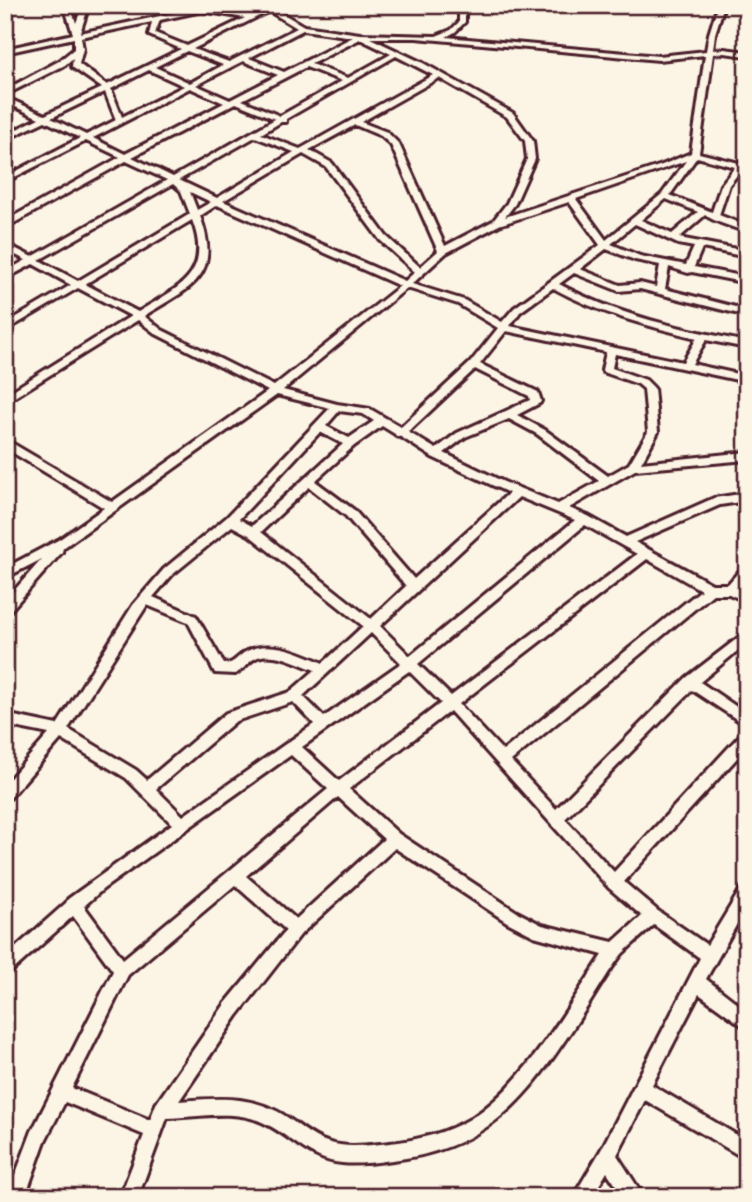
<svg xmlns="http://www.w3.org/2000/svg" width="752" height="1202" viewBox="0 0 752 1202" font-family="Mynerve,sans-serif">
	<rect width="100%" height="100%" fill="#fcf5e5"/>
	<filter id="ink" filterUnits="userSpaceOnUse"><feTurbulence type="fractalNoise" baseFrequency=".0143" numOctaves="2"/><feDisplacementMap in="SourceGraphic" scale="14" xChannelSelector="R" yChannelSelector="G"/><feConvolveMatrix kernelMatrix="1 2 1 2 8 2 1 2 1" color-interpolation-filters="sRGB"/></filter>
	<g filter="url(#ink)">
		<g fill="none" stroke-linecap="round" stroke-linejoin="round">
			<defs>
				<path id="street" d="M64,5H70L76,23L83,5H89L80,33L193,9L196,6L251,15L264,8L260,5H268L304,26L360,34L436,36L451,30L459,22V5H465V22L455,32L446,37L659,56L706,51L709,34L718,5H724L715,34L713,50L724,49L747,52V56L724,53L713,54L699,153L747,165V170L742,169L729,185L719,215L747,226V232C733,227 715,222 705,215L679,238L747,251V257L702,248L694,267L747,277V283L692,272L688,273L669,267L665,289L747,310V316L640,289L619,291L574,273L559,284C618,316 682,329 747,342V348L706,340L692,364L747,376V382L615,354L612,368L646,380L654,388L658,432L641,463L747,452V460L635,470L569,508L588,516L626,537L714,498L747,493V501L720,505L635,542L712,584H728L743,567L747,566V578L739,588L747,591V602L729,594H713L511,761L556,809L686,678L747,631V643L700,682L747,714V726L692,690L565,819L614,872L742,733L747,731V747L624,882L658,911L707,945L742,887L747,885V906L706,979L747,1011V1029L699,994L652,1085L747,1141V1160L645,1100L617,1155L644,1197H624L607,1172L592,1197H573L601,1150L700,958L654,925C643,935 632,944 622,954C609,970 598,990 587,1007C537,1083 501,1142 406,1158C385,1161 363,1165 342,1163C309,1160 291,1135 262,1122C234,1109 198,1117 167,1118L138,1197H120L144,1135L65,1102L45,1141L25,1197H7L32,1131L113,971L73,916L11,972L5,974V957L66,903L68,899L172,824L126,778L61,739L10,798L5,800V784L49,734L5,725V714L57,725L133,605L164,569L227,517L330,408L277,395L63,548L62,552L9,612L5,614V601L42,559L5,578V568L60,539L104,508L5,448V439L112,502L268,391L156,334L138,320L5,403V395L131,316L78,288L5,331V324L71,285L33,264L5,279V272L26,260L5,250V243L32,257L167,180L126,161L5,228V221L120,157L86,141L5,182V177L80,138L45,121L5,140V135L39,118L5,102V97L45,115L102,88L72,67L73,58L65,65L5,95V90L59,61L74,49V38L5,53V49L73,34ZM202,11L245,18L187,46L155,33L160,20ZM269,11L297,28L229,62L193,49ZM152,22L149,35L181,49L107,85L79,64L83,49L81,37ZM303,30L353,37L284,72L249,58ZM370,38H416L659,60L705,55L691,153L662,165L505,217L515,204L535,159L533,141L513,113L423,63ZM360,39L391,54L348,78L311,64ZM187,51L223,65L190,83L155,67ZM396,56L433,75L300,149L261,134L281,122H286V119ZM243,61L278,75L230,100L196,85ZM306,67L342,81L280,116L242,100ZM149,70L184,86L122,117L111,89ZM439,78L507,117L525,141L527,159L507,203L493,221L445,246L399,144L387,132L361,122ZM190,88L224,103L125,154L93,138ZM105,92L116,120L86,135L51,118ZM236,103L275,119L173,177L132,157ZM355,125L381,136L391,145L438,251L420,267L386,236L332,163L309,150ZM255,137L294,152L217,198L179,180ZM303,154L326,167L380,240L415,272L405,281L223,201ZM697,157L735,167L721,185L712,212L670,195ZM686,161L662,194L606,240L576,199ZM173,184L181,191L190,214L78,281L39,260ZM190,192L211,202L197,210ZM666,199L698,212L672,234L641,220ZM569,202L600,245L514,308L502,322L464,300L412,284L446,253L499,225ZM217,205L400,286L274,386L162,330L144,316C190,287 223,278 200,216ZM192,220C213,275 178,287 138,312L85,284ZM635,224L678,244L694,247L686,265L640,256L611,244ZM606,249L635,260L660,265L656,287L640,283L620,285L580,269ZM407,288L458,304L498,328L470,363L401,427L370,409L337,404L283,390ZM553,288C598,313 647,326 697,338L683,362L510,326L520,312ZM506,331L606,352L602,370L603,372L638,384L644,389L648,432L629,464L608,476L545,430L517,415L540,403L541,401L538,392L480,364ZM475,369L529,396L530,400L457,433L436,449L408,432ZM339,411L363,414L374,421L349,438L326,426ZM509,419L537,434L599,481L558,504L504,482L444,453L465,437ZM382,426L395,434L396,436L401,437L432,457L509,493L414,579L354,510L315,481L354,446ZM320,432L343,444L252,526L239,519ZM309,487L346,516L406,586L371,619L261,532ZM519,497L575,520L410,656L380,626ZM585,525L637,554L451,696L418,664ZM232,526L249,535L363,626L323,663C300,653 271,639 247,651C237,656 235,664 224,664L196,616L153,597L172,575ZM647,559L701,590L503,751L459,704ZM147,605L188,622L215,673L235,674C244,670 249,660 258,657C276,651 299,664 315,670L290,692L226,713L147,780L136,770L68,729ZM371,633L401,663L324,717L303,696ZM409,671L441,703L339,781L302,747ZM293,702L314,724L183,816L156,789L236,721ZM450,711L609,888L642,916L613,942L542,925L517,912L399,834L349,789ZM291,755L328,789L123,959L84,906L103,889ZM338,797L384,839L296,919L246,876ZM395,848L507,922L534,936L603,955C567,1007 525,1085 470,1119C446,1133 418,1140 390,1143C369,1145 347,1149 327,1142C310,1137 297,1123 282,1114C250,1095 214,1098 179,1101L237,1016L301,934ZM235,885L286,930L225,1004L156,1104L150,1120L72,1088L128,975Z"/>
			</defs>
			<use href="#street" stroke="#4a1f2b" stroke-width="6"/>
			<use href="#street" fill="#fcf5e5" fill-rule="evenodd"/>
		</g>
	</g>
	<rect width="752" height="1202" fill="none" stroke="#fcf5e5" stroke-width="28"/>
	<rect x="14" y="14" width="724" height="1174" fill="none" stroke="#4a1f2b" stroke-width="2.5" filter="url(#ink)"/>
</svg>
